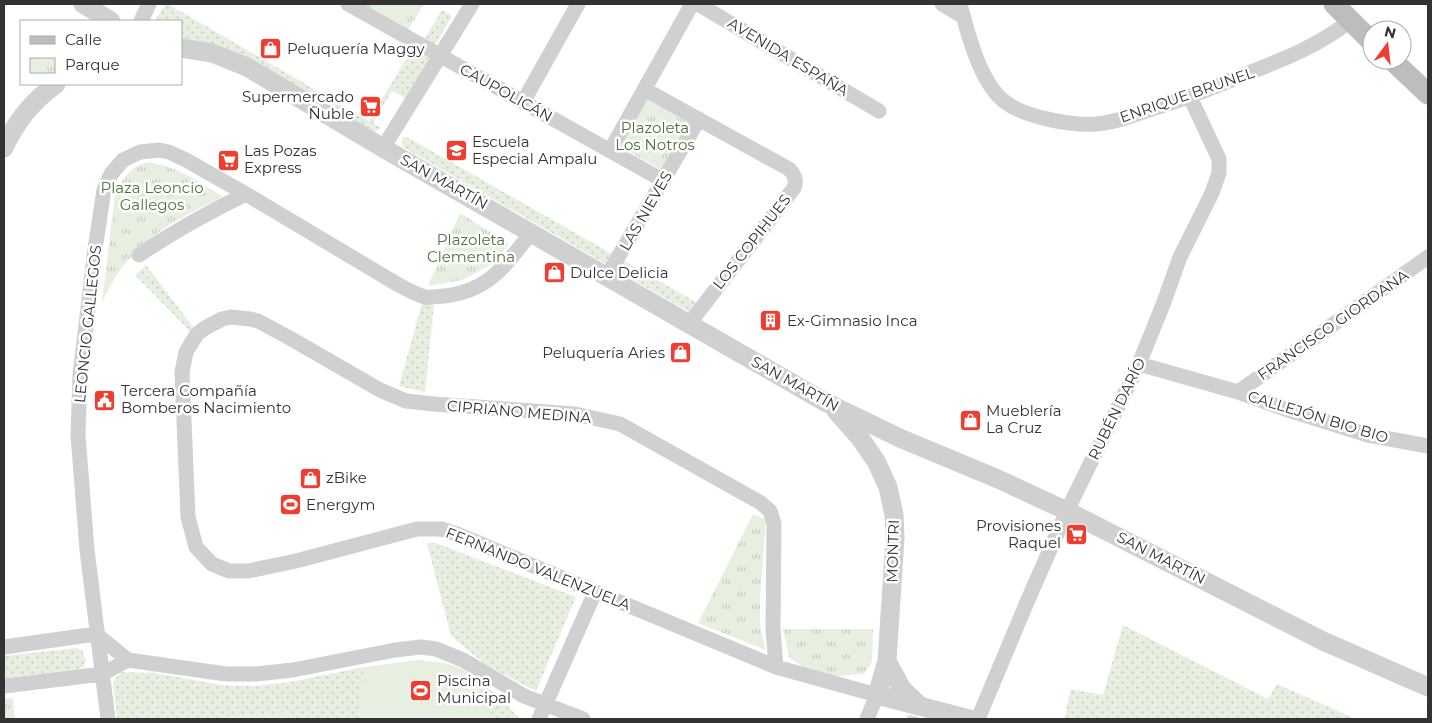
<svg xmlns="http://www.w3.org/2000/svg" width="1432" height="723" viewBox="0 0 1432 723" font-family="Montserrat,sans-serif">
	<defs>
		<pattern id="grass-dots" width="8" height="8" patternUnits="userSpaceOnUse" patternTransform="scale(1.25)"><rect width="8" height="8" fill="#e7efe1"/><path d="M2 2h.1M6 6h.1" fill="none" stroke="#c7cdc2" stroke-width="1.8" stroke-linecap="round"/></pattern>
		<pattern id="park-tufts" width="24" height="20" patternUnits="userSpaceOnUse" patternTransform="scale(1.25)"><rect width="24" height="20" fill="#e7efe1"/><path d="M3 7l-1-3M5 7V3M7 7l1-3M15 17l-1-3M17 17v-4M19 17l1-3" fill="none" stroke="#c7cdc2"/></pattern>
	</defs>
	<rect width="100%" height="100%" fill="#fff"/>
	<path fill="url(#grass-dots)" d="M165,4H168L369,121L412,49L430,59L405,98L392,91L373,123L381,128L372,133L218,48L181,38V21H155Z
		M442,10L452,16L435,45L425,38Z
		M402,137L409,138L703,306L696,316L403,147Z
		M146,265L193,327L190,331L135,275Z
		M422,303L434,305L425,392L399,386Z
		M427,543H436L576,597L536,691L486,665L451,636Z
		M1123,625L1268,699L1277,684L1356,719H1064L1071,689L1103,695Z
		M76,648L82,650L86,661L84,666L79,669L4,678V656Z
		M364,667L359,719H291L290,712L212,719H117L113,682L121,672L155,673L221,685L255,686L290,682Z
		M470,673L497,695L520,719H489L483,696Z"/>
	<path fill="url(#park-tufts)" d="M357,4H424L406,33Z
		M647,99L693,124L663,171L619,146Z
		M147,162C177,166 198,181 223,197C190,212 156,229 131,257C118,270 110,287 102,302L115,194C124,177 129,169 147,162Z
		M460,213L509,244L494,263L462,280L428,286Z
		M753,514L766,520L760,598V627L766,650L698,623Z
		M783,629H873L872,662L864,674L835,676L806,669L789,657Z
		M13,698L15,719H4V699Z"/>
	<path fill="#e7efe1" d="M385,4H415L402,24L381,11Z
		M419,660C435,662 456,663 469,673C480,680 488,707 489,719H359L364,667Z
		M290,712L291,719H212Z"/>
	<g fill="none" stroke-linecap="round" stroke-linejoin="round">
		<path stroke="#cdddef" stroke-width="4" d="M909,717L918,719"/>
		<path stroke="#d0d0d0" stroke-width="15" d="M348,4L664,181
			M698,4L879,111
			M942,4L964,17
			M960,4C968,34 980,83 1005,102C1025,117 1071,126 1096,124C1117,122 1137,114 1158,107C1188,98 1217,86 1246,74C1284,59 1318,46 1350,21
			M141,21L149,4
			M644,89L789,169C795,175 797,181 794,188L689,324
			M523,102L578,4
			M383,148L472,4
			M610,151L692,4
			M139,255C173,232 209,212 246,194
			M607,276L699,119
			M1139,364L1238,392L1285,409L1368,435L1428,446
			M1238,392L1428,257
			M4,647L96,634L128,660L226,674H256L293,670L395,650L421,647L436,649L463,660L524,696L583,719
			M776,667L773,629L774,524L770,511L761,503L620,424L575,414L434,404L406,401L380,390L288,337L258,321L250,319L231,317L222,319L205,328L197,334L186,352L182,372L188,517L196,547L212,564L229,571H248L296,561L417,529H441L457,534L776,667L877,695L867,719
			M4,686L102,674L128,660
			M108,719L87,550L78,435L80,375L95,249L104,190L111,174L123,160L140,152L159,150L169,152L186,160L246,194L397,284C406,289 415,294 425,297C431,298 438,296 444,296C490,291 505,265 532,232
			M539,719L595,592
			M978,719L1027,602L1067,511L1139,364L1164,302L1180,257L1212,193L1219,173V159L1190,97"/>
		<path stroke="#d0d0d0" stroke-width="19" d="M83,4L111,21
			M181,48L212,53L247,67L383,148L825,402L902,439L998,479L1067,511L1323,641L1428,687
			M4,148C15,123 34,100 56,84
			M836,411L860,438L876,461L888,487L894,515L895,538L887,661L877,695L969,719
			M887,661L902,689L920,706"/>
		<path stroke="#bdbdbd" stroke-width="21" d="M1334,4L1372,42
			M1392,60L1428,94"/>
	</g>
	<defs>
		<symbol id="shop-square" viewBox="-11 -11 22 22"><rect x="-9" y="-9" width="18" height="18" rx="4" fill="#ee3e31" stroke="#fff"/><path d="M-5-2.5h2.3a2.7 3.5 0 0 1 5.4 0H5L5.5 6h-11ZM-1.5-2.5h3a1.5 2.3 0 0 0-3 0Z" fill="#fff"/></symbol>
		<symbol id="supermarket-square" viewBox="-11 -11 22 22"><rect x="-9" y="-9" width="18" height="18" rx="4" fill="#ee3e31" stroke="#fff"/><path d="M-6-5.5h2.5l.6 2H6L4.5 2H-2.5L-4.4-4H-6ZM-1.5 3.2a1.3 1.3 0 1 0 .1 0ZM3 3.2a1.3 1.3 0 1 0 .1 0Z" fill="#fff"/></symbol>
		<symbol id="school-square" viewBox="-11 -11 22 22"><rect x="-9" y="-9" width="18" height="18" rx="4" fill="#ee3e31" stroke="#fff"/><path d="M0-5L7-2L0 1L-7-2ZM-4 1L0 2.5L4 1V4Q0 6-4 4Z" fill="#fff"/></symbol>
		<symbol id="building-square" viewBox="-11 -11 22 22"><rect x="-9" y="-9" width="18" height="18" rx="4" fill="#ee3e31" stroke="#fff"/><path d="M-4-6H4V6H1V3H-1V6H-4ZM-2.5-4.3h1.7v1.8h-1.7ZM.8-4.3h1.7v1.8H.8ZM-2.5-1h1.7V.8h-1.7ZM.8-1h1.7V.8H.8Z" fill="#fff"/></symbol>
		<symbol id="civic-square" viewBox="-11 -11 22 22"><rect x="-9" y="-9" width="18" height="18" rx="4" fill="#ee3e31" stroke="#fff"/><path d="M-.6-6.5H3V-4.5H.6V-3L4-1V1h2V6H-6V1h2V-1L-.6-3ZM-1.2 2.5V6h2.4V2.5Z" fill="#fff"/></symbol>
		<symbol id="stadium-square" viewBox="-11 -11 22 22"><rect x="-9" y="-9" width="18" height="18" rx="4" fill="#ee3e31" stroke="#fff"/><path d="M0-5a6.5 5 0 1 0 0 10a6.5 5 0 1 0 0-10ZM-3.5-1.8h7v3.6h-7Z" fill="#fff"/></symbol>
	</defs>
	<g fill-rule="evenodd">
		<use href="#shop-square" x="258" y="36" width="25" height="25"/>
		<use href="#supermarket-square" x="358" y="94" width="25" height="25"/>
		<use href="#school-square" x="444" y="138" width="25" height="25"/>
		<use href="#supermarket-square" x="216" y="148" width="25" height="25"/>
		<use href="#shop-square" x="542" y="260" width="25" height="25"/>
		<use href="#building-square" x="758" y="308" width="25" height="25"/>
		<use href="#shop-square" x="668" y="340" width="25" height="25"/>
		<use href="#civic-square" x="92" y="388" width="25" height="25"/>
		<use href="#shop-square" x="958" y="408" width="25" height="25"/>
		<use href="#shop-square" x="298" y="466" width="25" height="25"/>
		<use href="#stadium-square" x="278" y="492" width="25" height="25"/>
		<use href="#supermarket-square" x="1064" y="522" width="25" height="25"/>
		<use href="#stadium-square" x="408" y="678" width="25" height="25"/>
	</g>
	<g text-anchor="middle" stroke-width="5" stroke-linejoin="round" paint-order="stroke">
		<g font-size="15" fill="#333" stroke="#fff" text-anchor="start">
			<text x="287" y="54">Peluquería Maggy</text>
			<text x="354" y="102" text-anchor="end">Supermercado<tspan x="354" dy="17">Ñuble</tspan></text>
			<text x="472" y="147">Escuela<tspan x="472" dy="17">Especial Ampalu</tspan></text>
			<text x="244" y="156">Las Pozas<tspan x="244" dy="17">Express</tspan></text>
			<text x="570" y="278">Dulce Delicia</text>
			<text x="787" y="326">Ex-Gimnasio Inca</text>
			<text x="665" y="358" text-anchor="end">Peluquería Aries</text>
			<text x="121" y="396">Tercera Compañía<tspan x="121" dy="17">Bomberos Nacimiento</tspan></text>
			<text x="986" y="416">Mueblería<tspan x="986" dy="17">La Cruz</tspan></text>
			<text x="326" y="483">zBike</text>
			<text x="306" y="510">Energym</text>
			<text x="1061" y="531" text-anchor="end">Provisiones<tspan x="1061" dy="17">Raquel</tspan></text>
			<text x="437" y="686">Piscina<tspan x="437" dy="17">Municipal</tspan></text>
		</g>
		<g font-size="15" fill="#333" stroke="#fff">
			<text transform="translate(788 57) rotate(31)" y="5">AVENIDA ESPAÑA</text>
			<text transform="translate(506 93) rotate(29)" y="5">CAUPOLICÁN</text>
			<text transform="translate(1187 95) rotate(-19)" y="5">ENRIQUE BRUNEL</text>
			<text transform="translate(444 182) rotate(29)" y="5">SAN MARTÍN</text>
			<text transform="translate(646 211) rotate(-60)" y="5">LAS NIEVES</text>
			<text transform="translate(752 242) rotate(-52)" y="5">LOS COPIHUES</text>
			<text transform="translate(88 324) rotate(-84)" y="5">LEONCIO GALLEGOS</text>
			<text transform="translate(1333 325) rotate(-35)" y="5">FRANCISCO GIORDANA</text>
			<text transform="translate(795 384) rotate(29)" y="5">SAN MARTÍN</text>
			<text transform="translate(1117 409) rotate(-64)" y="5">RUBÉN DARÍO</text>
			<text transform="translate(519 412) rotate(5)" y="5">CIPRIANO MEDINA</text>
			<text transform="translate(1318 417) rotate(17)" y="5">CALLEJÓN BIO BIO</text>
			<text transform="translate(893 551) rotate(-88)" y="5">MONTRI</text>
			<text transform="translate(1161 558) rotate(27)" y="5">SAN MARTÍN</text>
			<text transform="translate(538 569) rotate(22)" y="5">FERNANDO VALENZUELA</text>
		</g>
		<g font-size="15" fill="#4e723d" stroke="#fff">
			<text x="655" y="133">Plazoleta<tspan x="655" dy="17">Los Notros</tspan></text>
			<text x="152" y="193">Plaza Leoncio<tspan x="152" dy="17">Gallegos</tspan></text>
			<text x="471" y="245">Plazoleta<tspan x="471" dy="17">Clementina</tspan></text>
		</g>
	</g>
	<rect width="1432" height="723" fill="none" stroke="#333333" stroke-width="10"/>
	<rect x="20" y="20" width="162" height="65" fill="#ffffff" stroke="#adadad"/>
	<rect x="30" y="36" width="25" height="8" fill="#bdbdbd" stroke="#adadad"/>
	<text x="65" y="45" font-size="15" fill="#333333">Calle</text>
	<rect x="30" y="58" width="25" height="15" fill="url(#park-tufts)" stroke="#adadad"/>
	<text x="65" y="70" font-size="15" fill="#333333">Parque</text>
	<g transform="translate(1387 45) rotate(15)"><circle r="24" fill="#ffffff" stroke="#adadad"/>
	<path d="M0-4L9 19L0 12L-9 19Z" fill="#ee3e31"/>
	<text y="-8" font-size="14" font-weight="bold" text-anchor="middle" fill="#333333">N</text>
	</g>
</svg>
